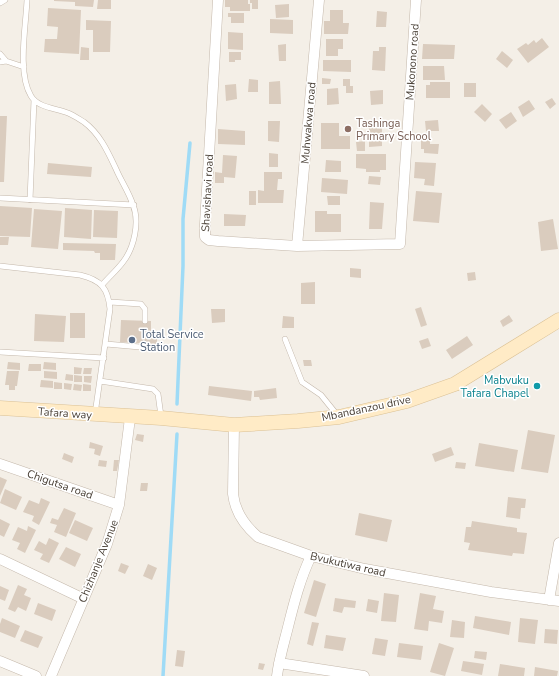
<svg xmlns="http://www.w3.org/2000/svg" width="559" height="676" viewBox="0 0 559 676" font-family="'Nunito Sans',sans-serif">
	<rect width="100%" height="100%" fill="#f4efe7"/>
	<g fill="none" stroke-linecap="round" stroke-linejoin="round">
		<path stroke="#9fdbf6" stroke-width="3.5" d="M177,404L183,266V219L190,143
			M163,676L177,434"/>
	</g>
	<path fill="#daccbe" d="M54,0H94L93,7L75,6V2L54,1Z
		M98,0H111V9H97Z
		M225,0H248V4H250V11H230V7H225Z
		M250,0H258V9H252V3H250Z
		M289,4V17L276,18L275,5Z
		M48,8L81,10L79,54L44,52L45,39H57L58,27L47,26Z
		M330,10H343V23H349L348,34H324V21H330Z
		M377,11L387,12L386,27H376Z
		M228,13H244V23H231V17H228Z
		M270,19L293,20V34L270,33Z
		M86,20L111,21L110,52H93V30H86Z
		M228,32L243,33V50L228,49Z
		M542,38L549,47L528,63L517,49L526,43L528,45L534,40L536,43Z
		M326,39H343V49H338V56H326Z
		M286,44V61H279L278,45Z
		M423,44L455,45L454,59H422Z
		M81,47L89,48V60H80Z
		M379,47H386L385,71L372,70L373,51H379Z
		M502,51L513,60L507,68L496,59Z
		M229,52H241V60H235V62H229Z
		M323,60H351V72L323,71Z
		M423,66H444L445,80H423Z
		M322,78L331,79L330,84H322Z
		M249,79L258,80V92H248Z
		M343,79H350V86H353V93H346V86H343Z
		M280,81L281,104H269V82Z
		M430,82H450V98H426V85H430Z
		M464,83H476V97H464Z
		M236,84L237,99L226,101L225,85Z
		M338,88L339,104L327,105V89Z
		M383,90V104L371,105L370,91Z
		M552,98L556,104L550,109L545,102Z
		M529,100L535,109L523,117L518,107Z
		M482,104L492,114L485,122L474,112Z
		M511,112L517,121L506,129L499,120Z
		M0,116H7L4,182H0Z
		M438,120L439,131H426L425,121Z
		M268,121H280L279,142L268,141Z
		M321,123H339V136H350V149H321Z
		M369,126H382V146L369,147Z
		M218,129L245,131V145L218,144Z
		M421,139L430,140V144H439L438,154L424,153V149H421Z
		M365,141V151H357L356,142Z
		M269,153L278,154V167H269Z
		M356,154H386V170H380V172H366V169L356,168Z
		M223,155L237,156L235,178L224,177V183H215V172L222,173Z
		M326,160L341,161V172H325Z
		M415,162L436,163L434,186L424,185L425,179L414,178Z
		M48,163L92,167L91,177L47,174Z
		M264,172H282V179H278L277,190H284L283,203H258V190L264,191Z
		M369,176L381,177L380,185L368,184Z
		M322,178L348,180L347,194L321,192Z
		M249,191H256V205H249Z
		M416,191L442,193L439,223L413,221Z
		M327,196H340V205H328Z
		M370,202L384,203L382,229H369Z
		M0,206L32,208L30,237L0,236Z
		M65,208L92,210L91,239L64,237Z
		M34,209L62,211L58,249L31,247Z
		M94,210L118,211L117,238L93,237Z
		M315,211H327V214H341V232H315Z
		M224,214L246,215L245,226H224Z
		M553,219L558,249L541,251L538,222Z
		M0,237H9L8,245H0Z
		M63,243L116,244L115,260H100V253H95L94,251L63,250Z
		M350,268L361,269V278L350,277Z
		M475,272L476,280L468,281L467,273Z
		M315,282V304H301V283Z
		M421,307L427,325L421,327L415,309Z
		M211,309H225V322L212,323Z
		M70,313H85V338H70Z
		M35,314L66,316L64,342L34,341Z
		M509,315L513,321L503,327L500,321Z
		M283,316L294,317V328H282Z
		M121,320L151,321V331L157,332V344L120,342Z
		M467,336L473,345L452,359L446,350Z
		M428,338L431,346L422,349L419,341Z
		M303,360H311L312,366H304Z
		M8,362L20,363V370L7,369Z
		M44,362L56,363V370L43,369Z
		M29,364H41V371H28Z
		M74,367L82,368L81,374H74Z
		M84,368H92L91,374H83Z
		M7,371H19L17,386H15V390H9V385H5Z
		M44,371L57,372V379L44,378Z
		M66,374L73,375V381L65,380Z
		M74,375L82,376V382H74Z
		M84,376H92L91,383L84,382Z
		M41,380L53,381V388L40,387Z
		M54,382L62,383V389H54Z
		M64,383L72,384L71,390L64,389Z
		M74,384L82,385L81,391L73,390Z
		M83,384L91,385V391H83Z
		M209,386L252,391L251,401L208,395Z
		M276,388L277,398L260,400L259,397H254V391Z
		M528,430L555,435L548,473L521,469Z
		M137,434L144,435L143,442L135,440Z
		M90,442L103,446L100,456L94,454L95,449L89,448Z
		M479,443L518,450L514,472L475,466Z
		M451,447L454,455L435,462L432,454Z
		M64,453L74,457L72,463L62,459Z
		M99,460L107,461L106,467L98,466Z
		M114,460H119L117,471H113Z
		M456,462L466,463L465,469L455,468Z
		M0,477L7,480L0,496Z
		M141,483H148L147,491H140Z
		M5,489L22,497L16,510L0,503Z
		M508,497L526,499L525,508H521L520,519L506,517Z
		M41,498L50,502L39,525L32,521L34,516L23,512L29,500L39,504Z
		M64,508L76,513L66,537L54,532L57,525L50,523L52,518L58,520Z
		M359,513L392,520L387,542L355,535Z
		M0,519L10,524L4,537L0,535Z
		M75,520L93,528L87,541L69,533Z
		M472,521L517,528V532L527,533L524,554L513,553L512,556L468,550L470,543L464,542L466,527H471Z
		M28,526L36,530L25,553L17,549L20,543L12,540L18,527L27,531Z
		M49,538L59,543L49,563L40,559L43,554L34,550L39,541L46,545Z
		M66,547L81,554L75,567L59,559Z
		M121,563L129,566L125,574L118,571Z
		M148,564L157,568L152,580L143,576Z
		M314,580L326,584L316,617L304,613Z
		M18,585L27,589L24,595L31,598L26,611L18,607L15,612L8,609Z
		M0,586L9,590L5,601L0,599Z
		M384,593L399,595L396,622L381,621Z
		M420,593L436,596L433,609L444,611L442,623L429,621L428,631L414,629Z
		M335,598L356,601L355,608L344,607L342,613L333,611Z
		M368,599L379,601L377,613L366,611Z
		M38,603L56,610L52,621L34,614Z
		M475,616L511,622L509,635L473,628Z
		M2,618L20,626L15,638L0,632V624Z
		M520,618L538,620L535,644L518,642Z
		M452,620L465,622L464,638L450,637Z
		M312,622L319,623L313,646L307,644Z
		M545,629L558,630L557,644L544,643Z
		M25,630L43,637L38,648L20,641Z
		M326,635L346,638L343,651L324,648Z
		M375,638L388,640L385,656L372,654Z
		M399,643L423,646L421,660L397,657Z
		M439,643L454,648L445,676L430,672Z
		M177,650L185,651L183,667L175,666Z
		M475,651L487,652L486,660L474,658Z
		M463,661L484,664L482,675L461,671Z
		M259,663L265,664L263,670L258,669Z
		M500,664L525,668L524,676H498Z
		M535,667L558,671L557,676H534Z"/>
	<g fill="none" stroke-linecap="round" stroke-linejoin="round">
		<defs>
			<path id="lane" d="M27,0C26,26 17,73 31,96C38,108 56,108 68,113C73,115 79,119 84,122C100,134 108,152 116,169C121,181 129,192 133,205C140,222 134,248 123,262C117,270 109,277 102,285
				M0,3L5,0
				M0,54L6,61
				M0,62L6,61L24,67
				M0,198L134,205
				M30,200L34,100
				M0,266L80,275C101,280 108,288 110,309L95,414
				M110,302L141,304L145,309V321
				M285,339L302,382L321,395L338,416
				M106,344L140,347H142L144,343
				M0,352L104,358
				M100,381L153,389L158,394L161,416"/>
			<path id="street" d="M218,0L205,224V237L209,240L218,241L297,246L400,244L416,0
				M297,246L319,0
				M234,425L233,494C235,512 244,525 258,537L311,556L365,569L491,592L559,601
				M0,464L119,505
				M0,559L84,599
				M549,600L559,543
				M0,661L36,676
				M279,663L364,676
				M51,676L107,544L119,505L130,418
				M277,676C279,659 284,643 288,627C294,603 300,579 311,556"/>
			<path id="secondary" d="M0,408L161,418L234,425L298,421L339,417L407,401L455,384L559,320"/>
		</defs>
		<use href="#lane" stroke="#c4b8ab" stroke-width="6"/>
		<use href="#street" stroke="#c4b8ab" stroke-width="11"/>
		<use href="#secondary" stroke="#dbc195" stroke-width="15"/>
		<use href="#lane" stroke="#fff" stroke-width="5"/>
		<use href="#street" stroke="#fff" stroke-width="10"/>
		<use href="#secondary" stroke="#ffebc6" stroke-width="14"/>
	</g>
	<circle fill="#8d6e63" stroke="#fff" stroke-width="1.5" cx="348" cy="129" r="4"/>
	<circle fill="#5c6f8a" stroke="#fff" stroke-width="1.5" cx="132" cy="340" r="4"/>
	<circle fill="#0f9aa8" stroke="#fff" stroke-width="1.5" cx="537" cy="386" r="4"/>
	<g text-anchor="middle" stroke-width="3" stroke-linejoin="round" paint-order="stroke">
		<g font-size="11" fill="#483f35" stroke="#fff">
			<text transform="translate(412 62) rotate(-86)" y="4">Mukonono road</text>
			<text transform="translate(308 123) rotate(-85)" y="4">Muhwakwa road</text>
			<text transform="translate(207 193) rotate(-87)" y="4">Shavishavi road</text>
			<text transform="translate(366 408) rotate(-12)" y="4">Mbandanzou drive</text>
			<text transform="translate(65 413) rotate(4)" y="4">Tafara way</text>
			<text transform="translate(60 484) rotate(19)" y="4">Chigutsa road</text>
			<text transform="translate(98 561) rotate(-68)" y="4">Chizhanje Avenue</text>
			<text transform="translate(348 564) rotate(13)" y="4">Bvukutiwa road</text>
		</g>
		<g font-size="11" fill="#785e54" stroke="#fff" text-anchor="start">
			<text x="356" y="127">Tashinga<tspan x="356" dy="13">Primary School</tspan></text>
		</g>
		<g font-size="11" fill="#4e5e75" stroke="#fff" text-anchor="start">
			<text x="140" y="338">Total Service<tspan x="140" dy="13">Station</tspan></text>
		</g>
		<g font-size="11" fill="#0d838f" stroke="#fff" text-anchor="end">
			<text x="529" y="384">Mabvuku<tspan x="529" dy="13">Tafara Chapel</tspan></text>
		</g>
	</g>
</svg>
